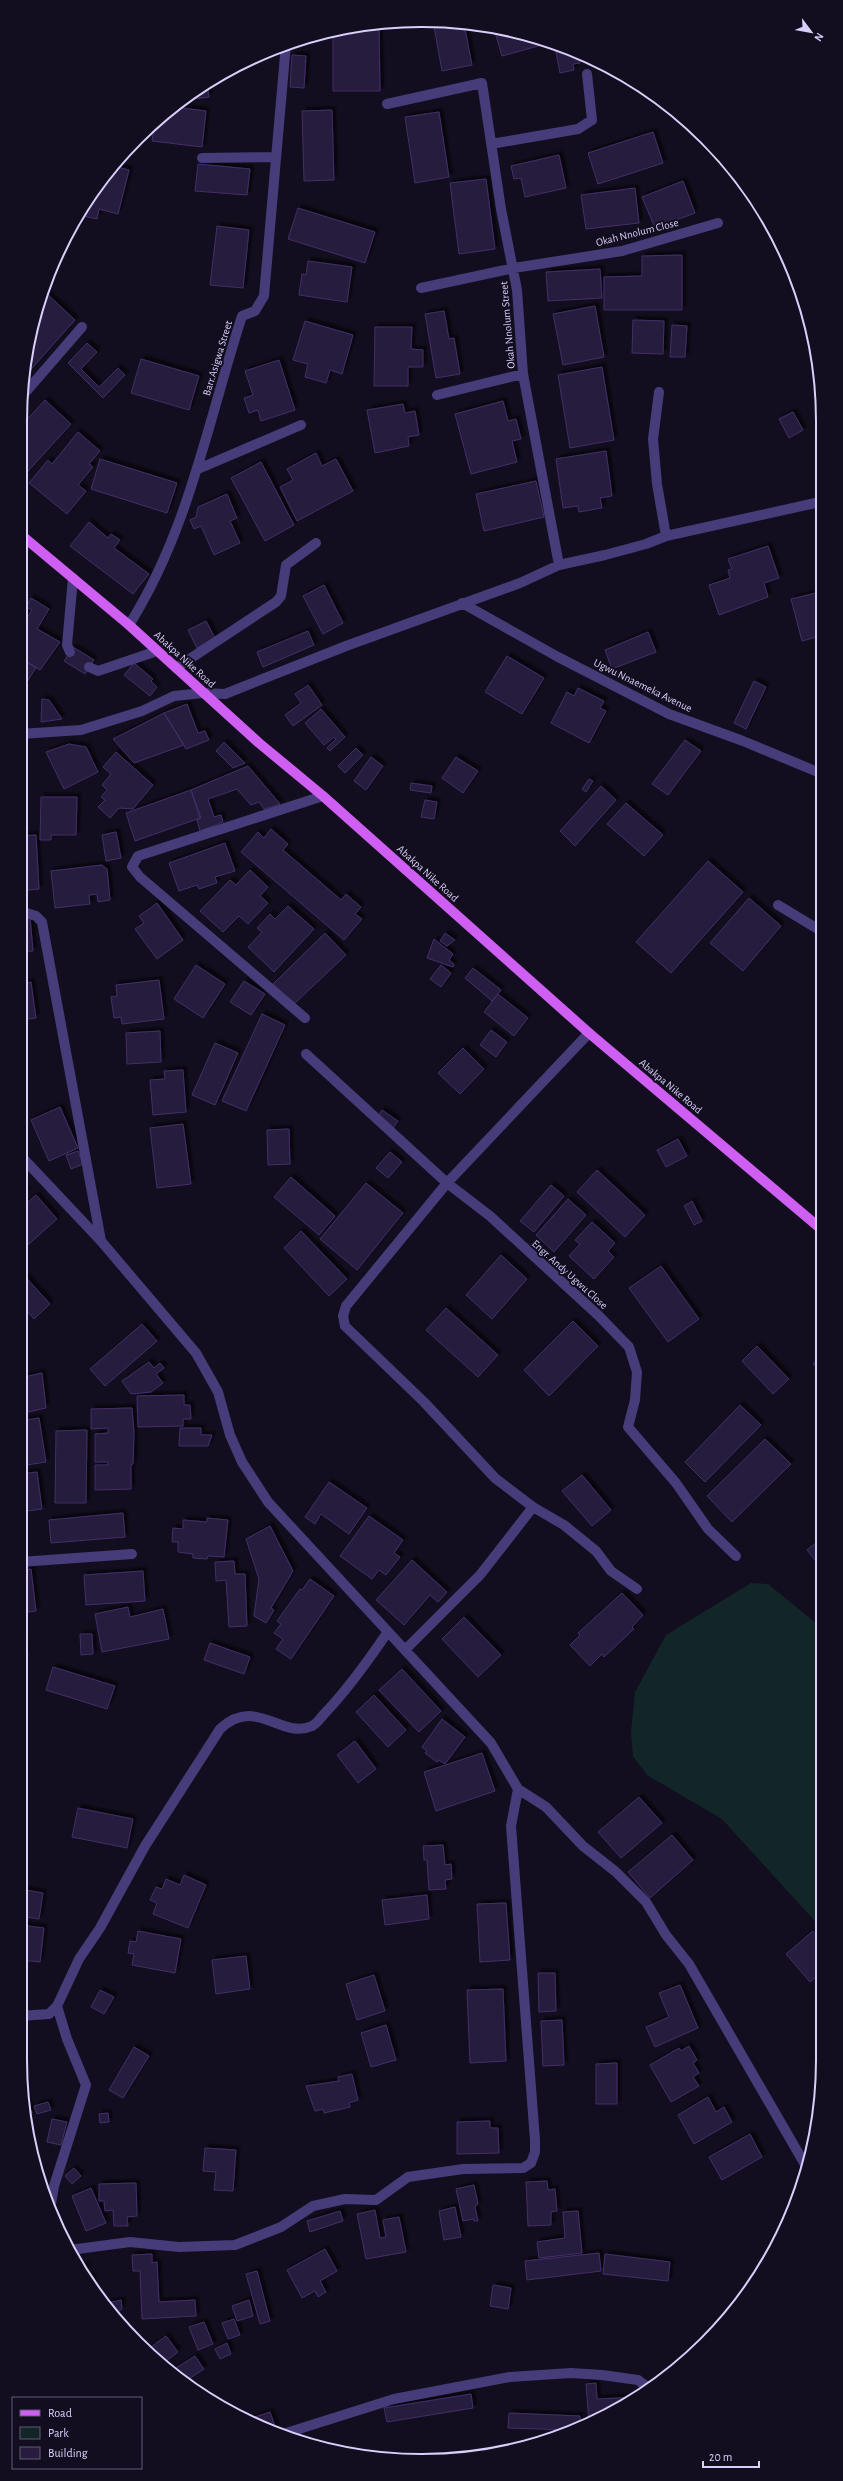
<svg xmlns="http://www.w3.org/2000/svg" width="843" height="2481" viewBox="0 0 843 2481" font-family="'Alegreya Sans',sans-serif">
	<defs>
		<filter id="shadow"><feDropShadow dx="3.5" dy="-3.5" stdDeviation="1" flood-color="#0009"/></filter>
	</defs>
	<rect width="100%" height="100%" fill="#130e1f"/>
	<path fill="#122628" d="M751,1583L768,1584L822,1628L823,1930L722,1819L647,1775L633,1756L631,1732L635,1692L666,1635Z"/>
	<path fill="#271b3e" stroke="#422f68" filter="url(#shadow)" d="M433,21L464,24L472,65L442,71Z
		M369,23H379L380,91H333V32Z
		M503,30L525,34L549,43L502,56L495,32Z
		M555,47L579,56L580,63L573,64L574,70L560,73Z
		M292,55L306,56L304,88L290,87Z
		M207,84L209,97L184,100Z
		M174,107L206,111L202,147L152,141L155,122Z
		M332,110L334,180L304,181L302,111Z
		M439,112L449,177L415,183L405,117Z
		M653,132L663,163L598,184L588,153Z
		M559,155L566,188L525,197L521,178L514,179L511,166Z
		M198,164L250,169L247,195L195,191Z
		M113,166L129,170L118,214L99,209L97,219L79,215L103,177Z
		M738,178L773,232L734,181Z
		M486,179L495,249L459,254L450,183Z
		M683,181L695,213L655,228L642,197Z
		M635,188L639,223L586,229L581,195Z
		M298,208L375,232L365,263L288,239Z
		M217,226L249,230L243,288L210,285Z
		M682,255V310H604V277L642,276V256Z
		M308,261L352,267L347,302L299,295L302,274L306,275Z
		M600,269L602,298L548,301L546,272Z
		M44,291L75,320L26,375L32,328L36,324L34,318Z
		M595,306L604,357L563,365L553,314Z
		M444,311L449,339L454,338L460,374L436,378L425,314Z
		M633,320L664,321L663,354L632,353Z
		M305,321L353,335L342,374L330,370L326,383L305,377L308,364L293,360Z
		M672,325L687,326L685,357H670Z
		M375,327H412L411,349L423,350V367H408V386H374Z
		M87,343L97,352L81,369L99,387L118,368L125,375L103,398L68,363Z
		M141,359L199,376L189,410L131,393Z
		M279,360L295,410L261,421L258,410L249,413L244,398L253,395L245,371Z
		M602,367L614,440L570,448L558,375Z
		M45,400L71,424L20,480V427Z
		M503,401L508,421L516,419L521,439L512,441L517,462L471,474L455,414Z
		M403,404L405,413L415,411L419,435L408,437L409,446L375,453L367,410Z
		M793,412L803,430L789,438L779,419Z
		M78,432L100,451L89,464L93,467L78,485L86,491L67,514L29,483L48,460L52,464Z
		M606,451L612,496L600,498L602,508L579,512L578,506L563,508L556,459Z
		M316,453L322,466L336,459L353,491L297,521L280,487L293,480L287,469Z
		M100,459L177,483L167,513L91,489Z
		M261,462L294,525L265,541L231,478Z
		M536,481L544,517L484,531L476,494Z
		M227,494L237,518L230,521L240,543L214,555L201,526L194,529L190,520L196,517L198,507Z
		M89,522L108,538L111,534L120,540L114,548L149,574L133,594L70,546Z
		M768,546L779,578L764,583L768,597L719,615L709,585L730,578L728,570L732,569L728,559Z
		M324,585L343,623L323,634L303,596Z
		M820,592V636L802,641L791,599Z
		M31,598L49,609L37,629L60,642L40,670L20,657V630L32,610L26,607Z
		M20,606L28,611L20,625Z
		M206,621L215,638L197,648L188,630Z
		M308,631L314,645L263,667L257,652Z
		M648,632L656,652L612,669L605,650Z
		M73,647L94,660L85,674L64,661Z
		M507,656L544,678L522,714L485,692Z
		M20,658L36,668L20,693Z
		M134,663L153,679L151,681L157,687L150,696L124,675Z
		M754,681L766,687L746,729L734,723Z
		M308,685L322,705L293,726L285,715L301,703L295,694Z
		M578,688L604,701L600,708L606,711L589,743L551,723L567,692L574,696Z
		M42,699L49,700L62,719L41,722Z
		M187,704L198,733L205,731L209,740L186,749L164,713Z
		M321,709L345,737L330,751L327,748L336,739L334,737L324,745L305,723Z
		M164,713L184,745L134,763L113,739Z
		M685,740L701,751L668,795L652,784Z
		M224,742L245,763L233,768L216,751Z
		M69,744L86,747L98,772L64,789L46,752Z
		M356,748L363,755L345,773L338,766Z
		M116,752L153,785L133,809L119,808L110,818L98,807L105,800L101,797L107,790L102,785L111,774L103,767Z
		M371,757L383,766L366,790L354,781Z
		M456,757L478,771L463,793L442,778Z
		M248,766L280,804L264,809L259,802L251,805L237,789L208,799L214,817L221,815L223,822L200,831L197,820L201,818L191,790Z
		M589,779L593,781L586,792L582,789Z
		M411,783L432,786L431,793L410,790Z
		M601,786L616,800L575,846L560,831Z
		M191,790L200,818L135,841L126,813Z
		M41,797H77L76,835H51V840H40Z
		M425,800L437,802L434,819L421,817Z
		M626,803L663,835L644,856L607,824Z
		M271,829L288,844L283,850L341,900L346,894L361,907L355,914L362,919L344,940L241,852L258,832L264,838Z
		M116,832L121,858L106,861L102,835Z
		M36,835L39,889L20,891V836Z
		M225,843L235,871L215,877L217,883L199,889L197,885L179,891L169,863Z
		M708,861L743,892L671,973L636,942Z
		M102,865L107,869L110,900L98,902L97,894L89,895L90,904L55,908L51,871Z
		M250,870L268,887L260,896L268,903L248,924L239,916L223,932L200,911L230,880L236,885Z
		M749,898L781,926L743,971L710,943Z
		M157,903L183,940L157,959L135,929L144,923L139,916Z
		M288,906L314,929L274,972L248,947L262,932L257,928L270,914L275,919Z
		M30,916L33,951L20,952V917Z
		M325,933L346,955L293,1005L273,984Z
		M445,933L455,940L447,946L440,941Z
		M434,939L453,954L449,960L454,964L453,967L427,958Z
		M196,965L225,984L203,1018L174,999Z
		M441,965L451,973L441,987L430,979Z
		M473,968L501,990L492,1001L465,978Z
		M159,980L164,1019L122,1024L121,1017L114,1018L111,997L117,996L116,985Z
		M244,981L265,994L251,1015L230,1002Z
		M31,982L36,1018L20,1020V984Z
		M498,994L528,1018L514,1036L484,1012Z
		M262,1014L285,1025L246,1111L222,1101Z
		M491,1030L507,1042L496,1057L480,1045Z
		M160,1031L161,1062L127,1064L126,1033Z
		M215,1043L238,1053L215,1105L192,1095Z
		M463,1048L484,1069L460,1094L438,1073Z
		M183,1070L186,1112L153,1115L150,1080L165,1079L164,1071Z
		M60,1107L78,1148L49,1161L31,1120Z
		M382,1110L398,1121L393,1128L377,1118Z
		M183,1124L191,1184L157,1188L150,1128Z
		M289,1129L290,1164L268,1165L267,1130Z
		M678,1139L687,1156L666,1167L657,1150Z
		M78,1151L83,1164L71,1169L66,1155Z
		M390,1152L402,1162L388,1178L376,1168Z
		M597,1170L645,1215L625,1237L577,1192Z
		M291,1177L335,1216L319,1235L274,1197Z
		M20,1183L27,1192L20,1197Z
		M366,1183L403,1213L357,1270L320,1239Z
		M551,1185L564,1196L534,1232L520,1221Z
		M36,1195L57,1219L20,1252V1209Z
		M568,1199L586,1215L554,1252L536,1235Z
		M692,1201L702,1221L694,1225L684,1206Z
		M592,1222L615,1243L608,1251L614,1257L594,1279L569,1256L580,1244L575,1240Z
		M301,1231L347,1279L329,1296L284,1248Z
		M501,1255L527,1279L492,1319L466,1295Z
		M661,1266L699,1319L668,1342L629,1288Z
		M20,1271L50,1304L34,1319L20,1303Z
		M446,1308L498,1355L478,1377L426,1330Z
		M573,1321L598,1346L549,1396L524,1370Z
		M142,1324L157,1341L105,1386L90,1369Z
		M757,1346L789,1379L773,1394L742,1361Z
		M822,1354V1371L813,1364Z
		M149,1362L154,1368L160,1363L164,1368L156,1374L163,1383L151,1392L131,1394L122,1381Z
		M42,1373L46,1408L20,1414V1378Z
		M184,1395V1405H190L191,1419H183V1426L138,1427L137,1396Z
		M740,1405L761,1425L705,1482L685,1462Z
		M132,1408L134,1433L133,1464L131,1465V1489L95,1490V1465H108V1462H95V1434L108,1433V1428L91,1429V1409Z
		M39,1418L46,1462L20,1466V1421Z
		M180,1428H201V1435H212L208,1446H179Z
		M87,1430L86,1503H55L56,1431Z
		M765,1439L791,1464L732,1522L707,1496Z
		M37,1472L42,1509L20,1512V1474Z
		M582,1475L611,1510L592,1526L562,1491Z
		M329,1482L367,1508L349,1534L321,1514L315,1524L305,1517Z
		M123,1513L125,1537L51,1543L49,1520Z
		M369,1516L403,1540L394,1553L400,1557L386,1575L379,1570L372,1579L340,1556Z
		M207,1518L228,1520L224,1557L208,1556L207,1559L193,1558V1554L178,1552V1542H172L173,1528L183,1529V1520L207,1522Z
		M270,1526L293,1571L271,1608L274,1610L266,1623L254,1616L259,1579L246,1539Z
		M822,1538V1569L807,1550Z
		M412,1560L447,1592L438,1602L430,1595L404,1625L376,1600Z
		M234,1561L235,1574H245L247,1626L229,1627L226,1580L216,1581L215,1562Z
		M31,1569L36,1611L21,1613L20,1571Z
		M143,1571L145,1601L86,1605L84,1575Z
		M310,1579L334,1596L291,1659L276,1649L283,1639L274,1633L281,1624L277,1621L300,1589L302,1590Z
		M622,1593L643,1615L632,1627L634,1629L604,1657L602,1654L590,1666L570,1645L580,1635L578,1633Z
		M128,1607L130,1617L163,1609L169,1639L102,1652L95,1614Z
		M464,1617L501,1655L478,1677L442,1639Z
		M22,1625L26,1654L20,1655V1626Z
		M80,1634H92L93,1654L81,1655Z
		M210,1643L250,1657L244,1674L204,1660Z
		M53,1667L115,1686L107,1709L46,1690Z
		M402,1669L441,1711L419,1732L379,1690Z
		M374,1695L406,1730L388,1747L356,1712Z
		M442,1719L465,1737L445,1764L439,1760L437,1762L425,1753L427,1751L422,1747Z
		M355,1741L376,1769L358,1783L337,1755Z
		M482,1753L495,1791L436,1811L424,1772Z
		M639,1797L662,1823L621,1858L598,1832Z
		M78,1808L133,1819L127,1848L72,1837Z
		M672,1835L693,1860L650,1898L628,1872Z
		M443,1845L445,1865L451,1864L452,1879L445,1880L446,1889L429,1890L427,1860H424L423,1846Z
		M184,1875L206,1885L188,1928L153,1914L157,1903L150,1900L156,1887L162,1889L166,1879L180,1885Z
		M20,1889L43,1893L39,1919L20,1916Z
		M427,1895L429,1919L385,1925L382,1900Z
		M506,1903L510,1960L480,1962L477,1904Z
		M20,1925L44,1928L40,1962L20,1960Z
		M138,1931L181,1939L175,1973L132,1965L134,1954L128,1953L130,1941L136,1942Z
		M813,1931L823,1942V1971L810,1982L786,1954Z
		M246,1956L250,1989L216,1994L212,1960Z
		M538,1973H555L556,2011L539,2012Z
		M374,1975L385,2011L357,2020L346,1984Z
		M680,1985L698,2028L655,2047L646,2027L669,2017L659,1993Z
		M503,1989L506,2061L470,2063L467,1990Z
		M100,1990L114,1997L104,2014L91,2007Z
		M562,2020L564,2065L543,2066L541,2021Z
		M386,2025L396,2060L371,2067L361,2033Z
		M689,2046L697,2060L693,2063L699,2073L693,2077L699,2086L671,2102L650,2065L679,2048L681,2051Z
		M134,2047L149,2056L123,2098L109,2090Z
		M617,2063V2104H596V2064Z
		M352,2074L358,2100L349,2103L350,2107L324,2113L323,2109L315,2111L306,2086L339,2081L338,2077Z
		M708,2097L716,2112L724,2107L732,2122L694,2144L678,2115Z
		M26,2100L32,2113L26,2117L24,2101Z
		M48,2102L51,2110L37,2114L34,2106Z
		M108,2113L109,2122L100,2123L99,2114Z
		M52,2119L67,2122L61,2145L47,2142Z
		M490,2121V2128H498L499,2153L457,2154V2122Z
		M750,2134L762,2157L722,2180L709,2157Z
		M205,2148L236,2150L233,2191L214,2190L216,2172L203,2171Z
		M74,2168L81,2176L72,2184L65,2176Z
		M547,2181L548,2190L555,2189L557,2211L551,2212V2225L528,2226L526,2182Z
		M136,2183L137,2216L127,2217L128,2226H114L113,2210L105,2211L104,2201H99V2184Z
		M474,2185L478,2204L475,2207L478,2221H474L473,2219L463,2221L456,2189Z
		M91,2188L106,2223L86,2231L72,2196Z
		M455,2207L461,2237L444,2240L439,2211Z
		M375,2210L380,2238L386,2237L383,2220L399,2217L406,2252L366,2259L357,2214Z
		M340,2211L343,2221L310,2232L307,2221Z
		M578,2211L582,2253L539,2258L537,2242L565,2238L563,2212Z
		M325,2249L337,2271L320,2281L326,2292L318,2297L315,2291L302,2298L287,2270Z
		M599,2253L601,2271L527,2280L525,2261Z
		M152,2254V2263L157,2262L159,2302L195,2300L196,2316L142,2319L140,2271H133L132,2255Z
		M605,2254L670,2262L668,2281L603,2274Z
		M78,2265L85,2266V2277H93L92,2289L88,2282Z
		M257,2271L270,2321L260,2324L246,2274Z
		M493,2285L511,2288L508,2309L490,2306Z
		M121,2300L122,2309L113,2315L104,2304Z
		M249,2300L253,2316L237,2321L232,2306Z
		M234,2319L240,2335L228,2339L222,2323Z
		M204,2322L213,2344L198,2350L189,2327Z
		M166,2336L178,2352L162,2364L147,2350Z
		M227,2343L231,2354L220,2359L215,2349Z
		M195,2356L204,2369L184,2382L170,2372Z
		M596,2383L597,2399L639,2397L589,2423L586,2384Z
		M471,2394L473,2408L387,2422L384,2408Z
		M270,2412L276,2429L272,2430L246,2420Z
		M509,2413L580,2416V2427L571,2430L508,2428Z"/>
	<g fill="none" stroke-linecap="round" stroke-linejoin="round">
		<path stroke="#473c7a" stroke-width="10" d="M70,652L67,645L73,578
			M89,667L98,671L157,651
			M176,668L276,602L281,596L286,565L316,543"/>
		<path stroke="#473c7a" stroke-width="10" d="M387,104L482,83L501,209L517,290L523,374L559,565
			M491,144L578,129L592,120L587,74
			M202,158L276,157
			M421,288L514,268L622,251L718,223
			M659,392L653,439L657,484L666,536
			M24,394L82,327
			M437,395L523,374
			M198,469L301,425
			M462,603L558,657L669,714L743,741L820,773
			M129,625C189,530 208,421 242,316L255,311L264,296L286,44
			M20,734L81,730L142,711L174,696L203,693L225,694L346,646L520,583L559,565L605,555L646,544L666,536L820,502
			M778,905L821,931
			M20,911L36,916L42,922L101,1241
			M305,1018L140,877L132,867L138,856L323,796
			M589,1033L447,1183L346,1306L343,1316L345,1326L424,1402L495,1478L533,1507L564,1525L596,1551L611,1571L637,1589
			M306,1054L447,1183L490,1216L599,1316L629,1347L637,1372L635,1400L628,1427L676,1483L708,1529L736,1556
			M20,1155L101,1241L196,1353L218,1392L230,1435L242,1462L268,1502L491,1743L518,1789L546,1807L583,1846L616,1872L646,1902L666,1935L689,1964L807,2168
			M20,1562L132,1554
			M405,1650L480,1575L533,1507
			M20,2016L49,2014L57,2006L79,1959L100,1928L145,1846L220,1729C256,1695 281,1740 312,1726C317,1724 322,1716 325,1713C349,1688 368,1661 387,1633
			M50,2210L54,2186L86,2085L67,2039L57,2006
			M70,2250L130,2242L179,2247L235,2245L281,2227L313,2206L345,2199L376,2200L408,2177L463,2169L523,2168L531,2163L535,2152V2140L511,1826L518,1789
			M283,2434L394,2399L510,2377L571,2373L602,2375L638,2380L650,2389"/>
		<path stroke="#cf5ff3" stroke-width="10" d="M20,534L129,625L259,743L323,796L589,1033L821,1229"/>
	</g>
	<g text-anchor="middle" stroke-width="4" stroke-linejoin="round" paint-order="stroke">
		<g font-size="11" fill="#dacffb" stroke="#130e1f">
			<text transform="translate(637 232) rotate(-14)" y="4">Okah Nnolum Close</text>
			<text transform="translate(507 325) rotate(-95)" y="4">Okah Nnolum Street</text>
			<text transform="translate(217 358) rotate(-73)" y="4">Barr.Asigwa Street</text>
			<text transform="translate(185 659) rotate(42)" y="4">Abakpa Nike Road</text>
			<text transform="translate(643 685) rotate(26)" y="4">Ugwu Nnaemeka Avenue</text>
			<text transform="translate(428 873) rotate(42)" y="4">Abakpa Nike Road</text>
			<text transform="translate(671 1086) rotate(40)" y="4">Abakpa Nike Road</text>
			<text transform="translate(570 1274) rotate(42)" y="4">Engr. Andy Ugwu Close</text>
		</g>
	</g>
	<path d="M0 0H843V2481H0ZM421 27H422A394 394 0 0 1 816 421V2060A394 394 0 0 1 422 2454H421A394 394 0 0 1 27 2060V421A394 394 0 0 1 421 27Z" fill="#130e1f" fill-rule="evenodd"/>
	<path fill="none" stroke="#dacffb" stroke-width="2" d="M421 27H422A394 394 0 0 1 816 421V2060A394 394 0 0 1 422 2454H421A394 394 0 0 1 27 2060V421A394 394 0 0 1 421 27Z"/>
	<rect x="12" y="2397" width="130" height="72" fill="#130e1f" stroke="#635b77"/>
	<rect x="20" y="2410" width="20" height="6" fill="#cf5ff3" stroke="#635b77"/>
	<text x="48" y="2417" font-size="12" fill="#dacffb">Road</text>
	<rect x="20" y="2427" width="20" height="12" fill="#122628" stroke="#635b77"/>
	<text x="48" y="2437" font-size="12" fill="#dacffb">Park</text>
	<rect x="20" y="2447" width="20" height="12" fill="#271b3e" stroke="#635b77"/>
	<text x="48" y="2457" font-size="12" fill="#dacffb">Building</text>
	<g transform="translate(811 32) rotate(122)" stroke="#130e1f" stroke-width="3" paint-order="stroke">
	<path d="M0-3L7 15L0 10L-7 15Z" fill="#dacffb"/>
	<text y="-6" font-size="11" font-weight="bold" text-anchor="middle" fill="#dacffb">N</text>
	</g>
	<path d="M703 2461v6h56v-6" fill="none" stroke="#dacffb" stroke-width="2"/>
	<text x="709" y="2461" font-size="12" fill="#dacffb" stroke="#130e1f" stroke-width="3" paint-order="stroke">20 m</text>
</svg>
